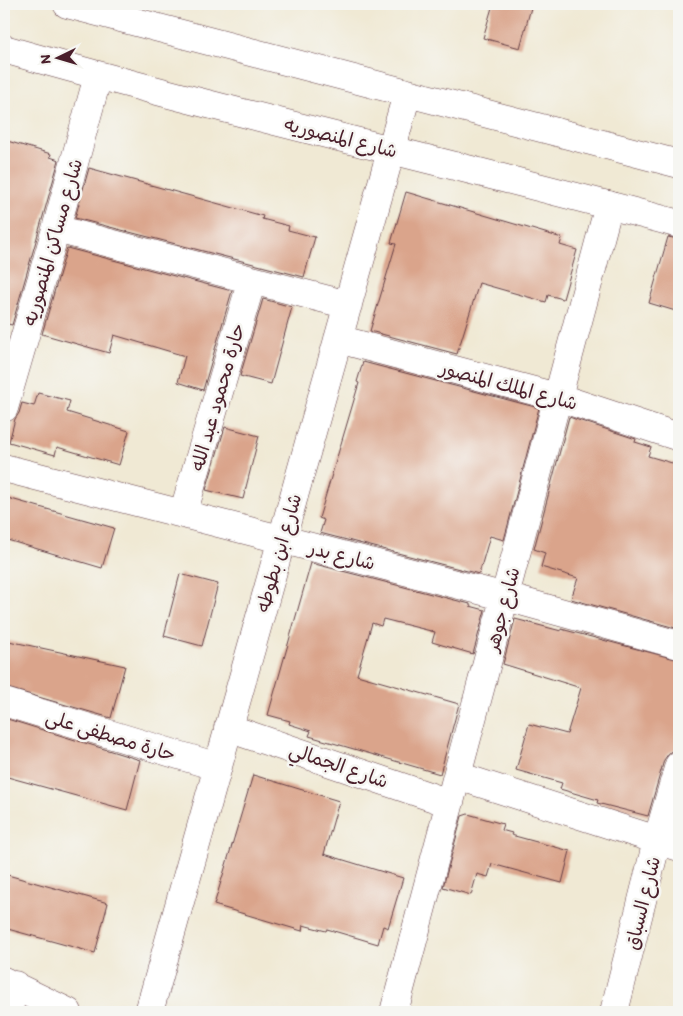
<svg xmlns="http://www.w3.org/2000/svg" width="683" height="1016" viewBox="0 0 683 1016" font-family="Itim,'Playpen Sans Arabic',sans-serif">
	<rect width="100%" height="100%" fill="#f6f6f2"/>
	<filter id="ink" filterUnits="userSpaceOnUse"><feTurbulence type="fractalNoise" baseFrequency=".02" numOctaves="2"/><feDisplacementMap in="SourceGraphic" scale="10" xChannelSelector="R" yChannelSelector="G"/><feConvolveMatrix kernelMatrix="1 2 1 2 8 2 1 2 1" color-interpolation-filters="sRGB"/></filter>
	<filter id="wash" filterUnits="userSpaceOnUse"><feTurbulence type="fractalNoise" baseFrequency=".0096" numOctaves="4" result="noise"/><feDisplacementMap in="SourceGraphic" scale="20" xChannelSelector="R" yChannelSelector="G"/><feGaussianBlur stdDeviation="1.12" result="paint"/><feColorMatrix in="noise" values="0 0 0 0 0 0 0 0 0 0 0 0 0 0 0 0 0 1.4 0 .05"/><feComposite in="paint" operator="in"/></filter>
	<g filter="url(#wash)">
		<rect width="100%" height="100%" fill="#f0e9d4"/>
		<g id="blocks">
			<path fill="#daa48b" d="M493,4H532L520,48L483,38Z
				M4,140L51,154L50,157L59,160L12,325L4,323Z
				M89,168L263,216L262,219L289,226L288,230L315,237L304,277L75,218Z
				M406,192L562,238L560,245L577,250L563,299L548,295L546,302L479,283L457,354L370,331L396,244L391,243Z
				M668,237L679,239V312L649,303Z
				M67,248L232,291L203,390L178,382L185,356L114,335L109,353L42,334Z
				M263,299L292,307L271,384L240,376Z
				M363,362L539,408L504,540L490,536L479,574L320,533L324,520L319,518L359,383L357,382Z
				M38,393L70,401L67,412L129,431L119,465L57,447L55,455L9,442L15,419L19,413L22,403L34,406Z
				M569,417L636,439L635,442L651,447L648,456L679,465V629L571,599L578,578L541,567L545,553L534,549Z
				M225,427L259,436L243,499L206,490Z
				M4,497L114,528L102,568L4,539Z
				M311,563L470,604V606L485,610L473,654L432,642L435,632L383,619L381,626L372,623L357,675L459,704L440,774L309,736L311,731L289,724L290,721L268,715Z
				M180,574L218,584L202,646L164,636Z
				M515,619L561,631V629L679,660V750H675L669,753L664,760L648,816L597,803L598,800L560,789L562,783L516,770L529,724L567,734L581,688L503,664Z
				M4,640L125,666L111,718L4,687Z
				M4,718L140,760L127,810L4,776Z
				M253,775L339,801L324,854L403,878L388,928L383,926L378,944L327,929L326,931L303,925L302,931L214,905Z
				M468,814L503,824L501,830L512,833L511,835L570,851L562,883L492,864L488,877L477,874L471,895L443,887L462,816Z
				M4,874L108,903L95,953L4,928Z"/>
		</g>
	</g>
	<g filter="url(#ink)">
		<use href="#blocks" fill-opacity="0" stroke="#633d44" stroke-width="1"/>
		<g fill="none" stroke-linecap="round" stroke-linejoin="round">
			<defs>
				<path id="street" d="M56,229L348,305
					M338,339L557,397L679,437
					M4,408L56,229L98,76
					M4,468L506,597L679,645
					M183,514L252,280
					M4,702L218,767
					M228,728L449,803
					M458,776L679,847
					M4,981L68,1012
					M8,1012L15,985
					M149,1012L407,94
					M394,1012L609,205
					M614,1012L657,841L679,765"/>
				<path id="primary" d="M67,4L679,164
					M4,49C227,113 455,163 679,224"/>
			</defs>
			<use href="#street" stroke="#633d44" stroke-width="29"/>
			<use href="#primary" stroke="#633d44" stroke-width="29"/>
			<use href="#street" stroke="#fff" stroke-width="28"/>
			<use href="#primary" stroke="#fff" stroke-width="28"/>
		</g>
	</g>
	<g text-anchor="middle" stroke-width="5" stroke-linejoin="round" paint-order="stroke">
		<g font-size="19" fill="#4a1f2b" stroke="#f6f6f2">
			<text transform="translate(341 137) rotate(14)" y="7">شارع المنصوريه</text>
			<text transform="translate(52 242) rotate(-74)" y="7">شارع مساكن المنصوريه</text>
			<text transform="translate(509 385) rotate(15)" y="7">شارع الملك المنصور</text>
			<text transform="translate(217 397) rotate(-74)" y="7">حارة محمود عبد الله</text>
			<text transform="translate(278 553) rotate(-74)" y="7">شارع ابن بطوطه</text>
			<text transform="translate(342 555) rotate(14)" y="7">شارع بدر</text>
			<text transform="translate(502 609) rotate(-75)" y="7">شارع جوهر</text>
			<text transform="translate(111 735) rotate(17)" y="7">حارة مصطفى على</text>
			<text transform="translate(339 765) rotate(19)" y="7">شارع الجمالي</text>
			<text transform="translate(642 903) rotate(-76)" y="7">شارع السباق</text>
		</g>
	</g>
	<rect width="683" height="1016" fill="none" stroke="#f6f6f2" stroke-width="20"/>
	<g transform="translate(58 58) rotate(265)" stroke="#f6f6f2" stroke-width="4" paint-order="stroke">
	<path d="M0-4L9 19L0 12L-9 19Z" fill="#4a1f2b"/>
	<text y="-8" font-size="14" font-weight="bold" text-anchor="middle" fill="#4a1f2b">N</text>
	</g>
</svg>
